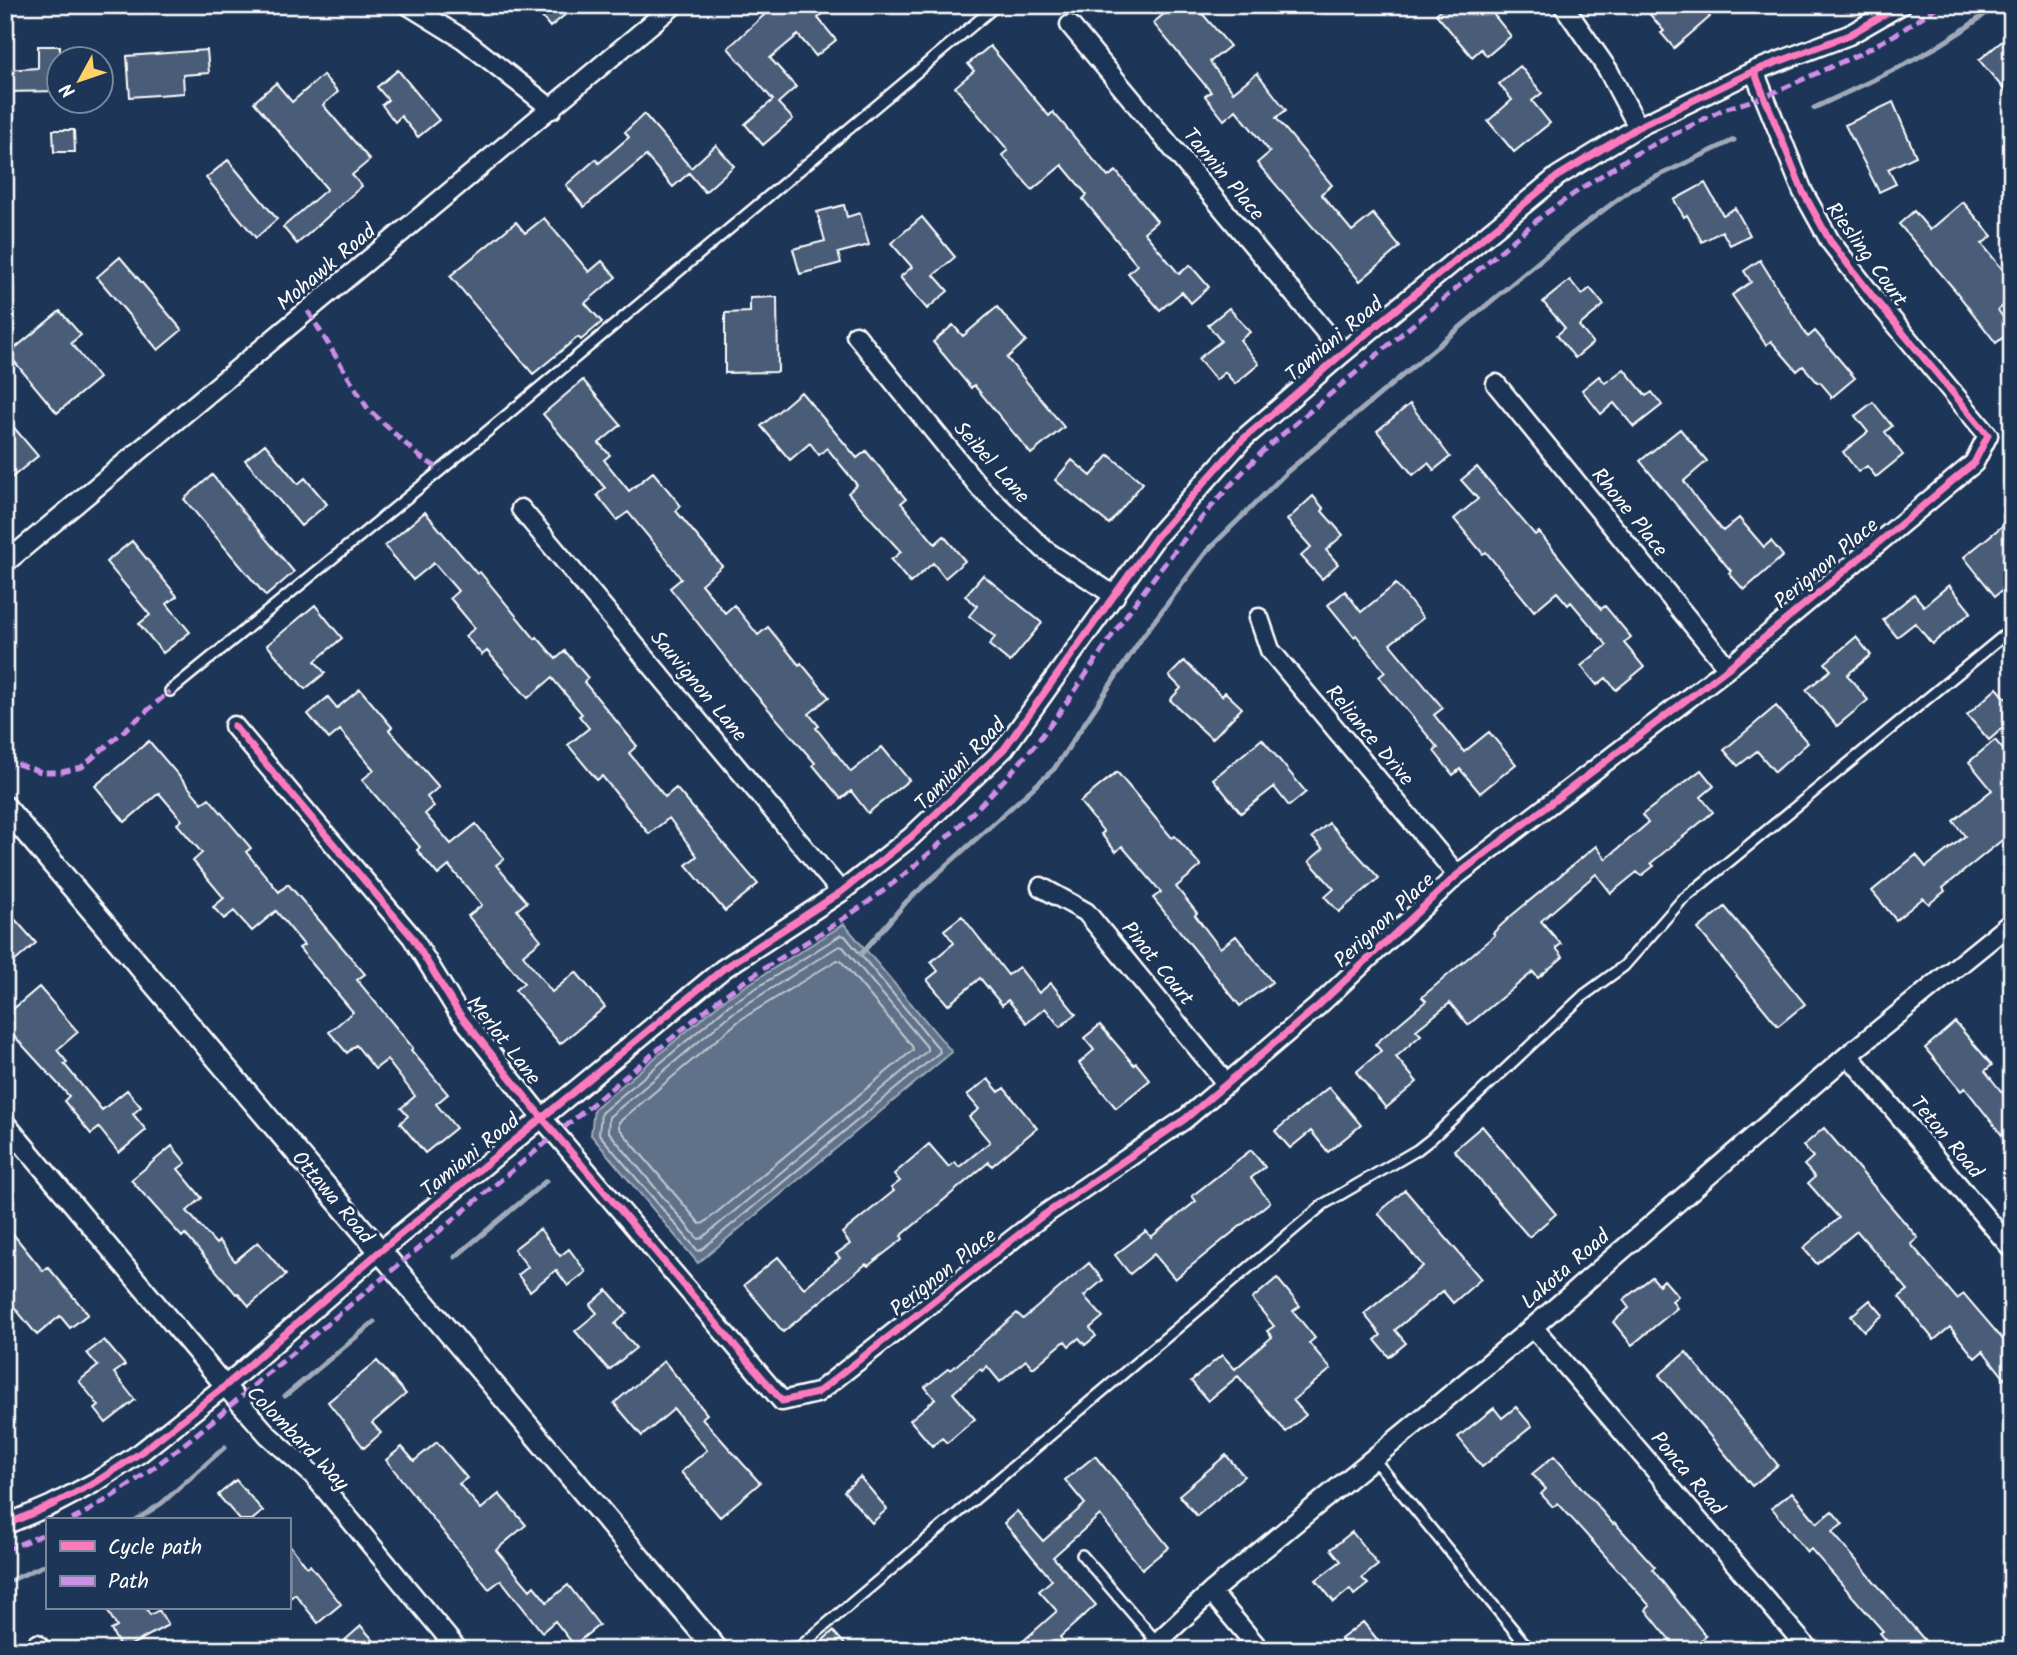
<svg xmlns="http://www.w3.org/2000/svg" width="2017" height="1655" viewBox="0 0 2017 1655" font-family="Kalam,sans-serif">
	<rect width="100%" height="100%" fill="#1d3557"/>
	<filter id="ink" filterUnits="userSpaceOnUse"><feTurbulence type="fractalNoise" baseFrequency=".0143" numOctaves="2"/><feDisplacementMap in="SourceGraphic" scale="14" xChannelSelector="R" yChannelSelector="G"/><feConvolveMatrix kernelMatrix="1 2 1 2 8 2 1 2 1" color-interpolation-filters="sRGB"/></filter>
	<g filter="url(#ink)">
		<path fill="#617289" stroke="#a0aab8" stroke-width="2" d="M844,924L952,1052L698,1263L591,1135L594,1109L725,999Z"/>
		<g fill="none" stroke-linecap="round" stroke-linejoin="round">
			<path stroke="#c0c7d0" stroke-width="2" d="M841,935L845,936L939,1049L940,1052L701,1250L698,1251L599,1134L601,1113L729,1005Z
				M839,946L843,947L927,1047V1051L702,1238L698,1239L608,1131L609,1117L734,1012Z
				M837,960L841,961L912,1046L913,1050L704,1223L700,1224L619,1128V1122L740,1020Z"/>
			<path stroke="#a0aab8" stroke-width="5" d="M1814,108C1877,78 1942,51 1996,5
				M861,954L907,901L1054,769L1143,636L1207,551L1288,471L1573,233L1633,188L1734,140
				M455,1257L546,1181
				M285,1396L374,1322
				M136,1520L162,1503L225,1447
				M5,1583L47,1564"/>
		</g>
		<path fill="#4a5d79" stroke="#fff" stroke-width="2" d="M532,5H577L550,27Z
			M775,5H833L818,18L836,40L816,56L798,35L770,58L796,87L778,103L793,119L763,145L745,124L773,100L728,48Z
			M1175,5H1195L1230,46L1210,62L1233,92L1257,73L1286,110L1276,118L1332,185L1321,194L1352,231L1373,214L1400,247L1360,281L1257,163L1270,152L1236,110L1224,120L1205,96L1211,92L1153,23Z
			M1446,5H1486L1511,36L1487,56L1481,49L1472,57L1436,14Z
			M1642,5H1699L1710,17L1674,48L1661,33L1664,31Z
			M2012,33V99L1979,60Z
			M38,46H60V91L5,92V70L38,68Z
			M990,46L1049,116L1053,112L1108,177L1116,171L1157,221L1144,232L1179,274L1190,265L1209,287L1191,303L1182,292L1160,310L1128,273L1137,265L1083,199L1087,195L1062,165L1032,190L1002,155L1008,150L955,87L974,71L968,64Z
			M207,50L209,73L183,75L184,93L130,97L127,56Z
			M1520,66L1542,93L1532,101L1550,123L1514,152L1488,121L1512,100L1499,84Z
			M398,70L439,120L418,137L401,116L395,122L382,105L388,100L377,87Z
			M323,75L338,92L323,105L370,160L352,175L362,186L297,244L283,227L327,189L254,102L276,83L292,102Z
			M1893,102L1916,156L1888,169L1896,184L1879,192L1845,125Z
			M644,114L691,168L716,145L734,166L705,192L689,173L673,187L646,156L584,207L566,185L596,159L599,163L629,137L625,132Z
			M53,130H74L75,152H54Z
			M228,160L277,219L256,238L206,178Z
			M1705,183L1723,215L1735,208L1750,235L1730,245L1722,231L1702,242L1687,215L1684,217L1674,200Z
			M1963,202L1992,236L1982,244L2012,281V299L1998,310L2012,330L1996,343L1954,289L1899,224L1914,211L1930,230Z
			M844,205L847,217L860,213L869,245L838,253L841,263L800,274L793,249L825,241L817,212Z
			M922,217L955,257L934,275L948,291L927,309L900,277L912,267L891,243Z
			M544,218L589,272L602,261L616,277L585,303L602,322L581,340L578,337L533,374L450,276L516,222L525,233Z
			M120,257L182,330L158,350L97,277Z
			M1760,260L1808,337L1815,331L1855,378L1831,398V395L1820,382L1818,383L1803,366L1797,371L1771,341L1766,345L1732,295L1751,282L1744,271Z
			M1570,280L1582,295L1590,288L1604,305L1579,326L1593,343L1575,358L1557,335L1565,328L1543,302Z
			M777,297L778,372L725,373V313L750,312V298Z
			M997,307L1026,341L1007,358L1064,427L1031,454L974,385L971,388L933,342L953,325L963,336Z
			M1229,308L1250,332L1240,340L1259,364L1235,384L1225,372L1216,380L1198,359L1221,341L1208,325Z
			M60,311L81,335L71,343L99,378L57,413L8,354Z
			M1624,369L1646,396L1652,392L1662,405L1634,427L1614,403L1601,414L1582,390L1599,376L1605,383Z
			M583,380L621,425L599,443L610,455L604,460L629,491L653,472L681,506L676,511L722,566L701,584L725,613L734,605L758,635L768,627L799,665L801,663L829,697L809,714L819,726L816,728L851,772L882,747L909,780L868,813L851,791L841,799L813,765L815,763L744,681L670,588L681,579L662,553L628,512L617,520L597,495L605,488L543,414Z
			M801,392L857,458L866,451L906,499L901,503L935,544L944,536L965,561L945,578L933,563L910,583L891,560L901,552L848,493L857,485L827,448L819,455L810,443L790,460L761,426Z
			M1873,402L1892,426L1885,432L1903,455L1876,477L1867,466L1858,472L1843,452L1868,432L1855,416Z
			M1410,404L1450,457L1434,470L1428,463L1413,475L1377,431Z
			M5,417L38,456L5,483Z
			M1680,429L1707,461L1684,481L1698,501L1723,531L1739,518L1764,547L1771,541L1783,556L1744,590L1729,573L1731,571L1640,461Z
			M265,444L298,484L305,478L327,504L301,526L245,460Z
			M1109,455L1143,483L1109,524L1055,480L1072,460L1091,476Z
			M1477,467L1535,535L1539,532L1601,609L1605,606L1631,637L1624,643L1644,667L1616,690L1606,678L1597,685L1581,666L1607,645L1571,602L1568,605L1557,592L1534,611L1486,552L1483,554L1454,519L1478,499L1461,480Z
			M212,475L294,572L266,596L184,499Z
			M1313,496L1324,509L1322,511L1343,535L1326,550L1338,564L1322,579L1301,556L1311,547L1287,520Z
			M425,512L477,574L480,572L535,639L537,637L556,659L565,651L588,678L584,682L637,746L629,753L665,797L676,788L758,884L725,911L686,865L697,856L669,818L649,834L602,776L597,780L568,745L589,728L579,716L582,714L552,678L528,698L487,651L482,655L465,636L475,628L450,598L458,591L434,563L413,580L385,546Z
			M2012,518V583L1995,596L1964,557Z
			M132,541L177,596L167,604L190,632L163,653L139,624L150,615L106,562Z
			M983,575L1042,623L1010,662L989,645L995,637L969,616L977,606L965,596Z
			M1396,584L1423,618L1390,644L1443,708L1434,715L1464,752L1489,732L1516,764L1480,793L1460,769L1453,775L1434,751L1438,748L1379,677L1385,672L1356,635L1354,637L1328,605L1345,591L1361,612Z
			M1949,585L1971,612L1932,644L1915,623L1897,637L1883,620L1914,594L1924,606Z
			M315,605L342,638L315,661L325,673L305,689L267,645Z
			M1856,637L1871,655L1847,675L1868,700L1837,726L1806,690L1831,670L1825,663Z
			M1184,661L1222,696L1225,692L1242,708L1212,739L1170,700L1181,688L1169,676Z
			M1997,688L2012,705V720L1989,740L1967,715Z
			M360,689L392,727L389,730L439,787L427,797L434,806L425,814L451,844L476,824L504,859L496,865L527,902L517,910L541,940L523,955L552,992L576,972L605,1007L560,1044L515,990L524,983L468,916L482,905L449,866L438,875L417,850L420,847L362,780L374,770L340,730L329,739L308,714L328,697L337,708Z
			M1776,706L1808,743L1775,772L1757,751L1738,766L1724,750Z
			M1262,739L1306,792L1289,806L1274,787L1241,813L1213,779Z
			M1995,740L2012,760V832L1943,888L1945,891L1929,904L1923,898L1896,920L1872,891L1916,855L1926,867L1965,836L1953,821L1992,790L1969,762Z
			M149,741L202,803L209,798L251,848L246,852L279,892L288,884L325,927L365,974L357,980L413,1048L411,1050L448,1094L436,1104L456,1128L425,1153L400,1123L408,1116L401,1108L415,1096L387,1060L375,1069L356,1045L347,1053L329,1032L353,1012L299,948L304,945L276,911L252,931L234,911L224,919L213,907L224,898L193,861L202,853L177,824L182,820L159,793L125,822L95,786Z
			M1701,770L1714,786L1701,797L1713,812L1651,863L1654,866L1641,876L1637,872L1611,893L1596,874L1541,921L1561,944L1556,948L1563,957L1538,978L1533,972L1468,1025L1450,1003L1416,1030L1421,1035L1396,1057L1417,1082L1386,1108L1356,1072L1381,1051L1375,1044L1426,1001L1422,997L1495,935L1493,933L1511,916L1596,846L1606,859L1648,823L1642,815Z
			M1117,772L1172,838L1175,836L1201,866L1176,887L1197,913L1195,915L1220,948L1236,936L1272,982L1240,1006L1153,898L1161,892L1122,846L1116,852L1101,834L1104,832L1080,802Z
			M1329,823L1379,878L1339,912L1325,897L1334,889L1309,861L1323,849L1312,837Z
			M1725,907L1805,1004L1778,1026L1698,929Z
			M5,908L36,943L5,970Z
			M962,916L1008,975L1019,967L1039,993L1051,983L1076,1014L1060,1027L1045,1008L1027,1023L1008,1000L1002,1005L980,978L948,1005L927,980L938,971L931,962L954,943L944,930Z
			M39,987L78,1032L57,1050L67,1062L64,1064L102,1110L127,1090L141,1107L133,1114L146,1130L119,1153L99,1128L91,1134L64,1101L69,1096L5,1026V1016Z
			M1955,1022L1992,1065L1985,1071L2012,1105V1148L1965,1088L1961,1091L1925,1048Z
			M1100,1025L1134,1065L1136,1063L1150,1080L1116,1108L1079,1063L1094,1050L1084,1038Z
			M988,1079L999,1092L1004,1088L1037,1128L992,1166L989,1162L901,1236L903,1239L868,1266L866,1264L783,1332L744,1285L778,1257L804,1288L840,1258L836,1254L850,1244L842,1233L894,1191L891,1188L900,1181L894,1174L929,1144L949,1167L955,1162L959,1167L990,1142L969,1117L979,1109L967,1095Z
			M1329,1087L1361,1125L1328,1152L1311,1131L1290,1148L1275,1131Z
			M1482,1126L1556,1214L1529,1237L1454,1150Z
			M1824,1128L1918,1238L1911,1244L1957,1299L1964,1294L2012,1350V1388L1983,1351L1975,1358L1950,1327L1934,1340L1899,1297L1908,1290L1857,1231L1817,1264L1803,1248L1839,1218L1808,1183L1815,1177L1804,1165L1813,1157L1803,1146Z
			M172,1146L186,1163L178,1169L202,1198L187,1211L216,1244L219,1241L235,1261L258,1242L286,1275L249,1306L238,1293L236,1294L185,1234L182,1237L131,1180Z
			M1251,1150L1265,1167L1251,1178L1270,1202L1175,1279L1154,1254L1130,1274L1115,1255L1146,1231L1151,1237L1196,1201L1192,1196Z
			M1405,1190L1481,1279L1453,1303L1443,1291L1395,1330L1406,1343L1389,1357L1375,1340L1381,1335L1364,1314L1423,1266L1378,1213Z
			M5,1224L43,1271L48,1267L88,1314L70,1328L60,1316L37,1335L5,1296Z
			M540,1229L560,1256L569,1249L586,1272L568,1286L556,1270L530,1291L518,1275L528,1267L514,1249Z
			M1089,1263L1103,1280L1084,1296L1103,1317L1090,1328L1096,1336L1085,1345L1079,1338L1069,1346L1065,1341L1033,1368L1026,1360L1000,1382L987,1366L982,1371L980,1369L953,1393L975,1419L947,1443L942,1438L932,1446L910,1420L935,1399L925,1387L949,1368L951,1370L1017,1313L1023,1319Z
			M1652,1277L1659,1285L1664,1280L1678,1296L1672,1301L1677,1308L1632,1345L1613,1322L1629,1308L1623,1300Z
			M1277,1278L1300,1306L1293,1311L1315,1338L1309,1343L1331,1369L1293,1400L1306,1415L1286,1432L1238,1376L1208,1401L1191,1381L1222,1355L1235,1369L1272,1337L1267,1331L1274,1326L1252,1299Z
			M607,1290L627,1313L615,1324L636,1348L609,1370L575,1331L597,1313L590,1305Z
			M1870,1300L1883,1315L1864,1331L1851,1316Z
			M104,1340L125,1365L114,1373L135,1400L106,1423L95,1409L99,1406L79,1381L98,1366L87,1353Z
			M1686,1352L1778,1465L1752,1486L1659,1375Z
			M377,1361L406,1394L372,1423L381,1433L364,1448L328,1402Z
			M664,1361L707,1414L702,1418L760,1483L720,1517L681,1472L707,1450L674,1409L642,1436L614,1403Z
			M1516,1407L1532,1426L1482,1467L1458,1437L1494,1408L1502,1418Z
			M437,1442L467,1478L459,1484L481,1509L499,1494L526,1525L496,1550L530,1590L534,1586L547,1602L568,1585L599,1625L574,1645L555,1621L542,1632L501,1580L489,1589L386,1460L402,1447L414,1461Z
			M1226,1455L1244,1476L1197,1516L1179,1495Z
			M1095,1456L1169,1547L1142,1569L1100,1515L1053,1557L1096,1605L1060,1637L1064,1642L1055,1650H1013L1057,1611L1039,1591L1052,1580L1004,1523L1017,1511L1043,1541L1085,1504L1065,1480Z
			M1554,1456L1613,1524L1615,1523L1655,1567L1652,1569L1706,1636L1689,1650H1678L1646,1610L1650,1606L1558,1503L1553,1507L1541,1494L1546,1489L1532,1474Z
			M860,1477L887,1509L872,1523L844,1491Z
			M236,1480L263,1511L252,1520H240L218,1495Z
			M1792,1492L1817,1523L1832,1511L1843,1524L1832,1532L1933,1650H1894L1880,1633L1883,1631L1811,1549L1807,1552L1772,1508Z
			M1352,1532L1378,1565L1362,1578L1368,1584L1354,1595L1350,1589L1334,1602L1316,1580L1341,1561L1331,1549Z
			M289,1544L307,1567L310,1565L341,1604L318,1623L295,1594L289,1599Z
			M106,1608H146L150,1615L159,1610L168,1625L122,1650L111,1630L117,1627Z
			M1363,1622L1386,1650H1349L1341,1639Z
			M361,1626L382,1650H353L345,1640Z
			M833,1631L850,1650H812Z"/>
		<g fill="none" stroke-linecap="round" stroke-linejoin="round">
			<defs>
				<path id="service" d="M170,691L441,470L997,5
					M1373,1458L1530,1650
					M1082,1555L1157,1642
					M796,1650L1324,1204L1417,1150L1431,1139L1584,995L1624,966L1681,901L2012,629"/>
				<path id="minor" d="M408,5L463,39L552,109
					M1563,5L1608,70L1638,127
					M1070,25L1343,353
					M856,335L981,489L1045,550L1115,596
					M1496,384L1728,668
					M521,509L841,892
					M5,563L674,5
					M1259,618L1270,650L1457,875
					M234,726L412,937L458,1012L543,1119L782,1401L817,1393L1041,1217L1185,1119L1318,1006L1457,875L1728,668L1974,463L1988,435L1873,297L1830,241L1803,192L1754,71
					M1041,887L1086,912L1227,1084
					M1848,1055L2012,1249
					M5,1123L225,1386L268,1435L313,1475L458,1650
					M1533,1327L1809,1650
					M5,1525L52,1505L96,1482L140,1453L225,1386L379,1252L723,969L841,892L911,837L1004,749L1156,537L1242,440L1343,353L1558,176L1638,127L1754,71L1849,35L1901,5
					M1211,1592L1260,1650
					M37,1644L42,1650
					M1149,1650L1211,1592L1533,1327L1848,1055L2012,922"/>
				<path id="tertiary" d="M5,807L717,1650"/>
			</defs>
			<use href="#service" stroke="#fff" stroke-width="14"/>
			<use href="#minor" stroke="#fff" stroke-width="23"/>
			<use href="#tertiary" stroke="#fff" stroke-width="26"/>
			<use href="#service" stroke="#1d3557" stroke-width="9"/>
			<use href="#minor" stroke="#1d3557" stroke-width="18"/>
			<use href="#tertiary" stroke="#1d3557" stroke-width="21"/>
			<path stroke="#ce8fe9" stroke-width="5" stroke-dasharray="10 5" stroke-linecap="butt" d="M308,311L368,409L420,457L441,470
				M5,755L17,764L41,772H62L82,767L170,691
				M72,1520C144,1481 206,1427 267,1374L713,1004C762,966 817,938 868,902C921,864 970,818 1013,770C1059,720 1093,662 1132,607C1173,551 1216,498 1265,449L1542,216L1582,188L1633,155L1724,109L1764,97L1859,54L1898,33L1940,5
				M5,1550L47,1533"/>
			<defs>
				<path id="cycleway" d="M234,726L412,937L458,1012L543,1119L782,1401L817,1393L1041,1217L1185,1119L1318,1006L1457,875L1728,668L1974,463L1988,435L1873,297L1830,241L1803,192L1754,71
					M5,1525L52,1505L96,1482L140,1453L225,1386L379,1252L723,969L841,892L911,837L1004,749L1156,537L1242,440L1343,353L1558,176L1638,127L1754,71L1849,35L1901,5"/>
			</defs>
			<use href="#cycleway" stroke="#1d3557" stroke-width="11"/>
			<use href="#cycleway" stroke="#fd7abc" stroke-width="7"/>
		</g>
	</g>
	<g text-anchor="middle" stroke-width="6" stroke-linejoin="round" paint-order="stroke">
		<g font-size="21" fill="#fff" stroke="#1d3557">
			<text transform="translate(1224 174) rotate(50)" y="7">Tannin Place</text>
			<text transform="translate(1867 254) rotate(54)" y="7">Riesling Court</text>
			<text transform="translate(326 267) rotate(-40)" y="7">Mohawk Road</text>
			<text transform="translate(1334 339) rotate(-40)" y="7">Tamiani Road</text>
			<text transform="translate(992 462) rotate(48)" y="7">Seibel Lane</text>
			<text transform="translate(1630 512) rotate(51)" y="7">Rhone Place</text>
			<text transform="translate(1826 563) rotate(-40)" y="7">Perignon Place</text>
			<text transform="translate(699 686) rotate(50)" y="7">Sauvignon Lane</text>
			<text transform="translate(1370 735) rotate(50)" y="7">Reliance Drive</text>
			<text transform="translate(960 764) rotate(-46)" y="7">Tamiani Road</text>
			<text transform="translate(1384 920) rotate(-43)" y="7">Perignon Place</text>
			<text transform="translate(1158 963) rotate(51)" y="7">Pinot Court</text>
			<text transform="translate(504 1040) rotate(52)" y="7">Merlot Lane</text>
			<text transform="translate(1947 1137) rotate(50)" y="7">Teton Road</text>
			<text transform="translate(470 1155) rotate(-39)" y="7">Tamiani Road</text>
			<text transform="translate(333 1197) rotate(50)" y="7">Ottawa Road</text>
			<text transform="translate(1565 1269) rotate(-41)" y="7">Lakota Road</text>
			<text transform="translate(943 1272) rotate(-38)" y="7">Perignon Place</text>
			<text transform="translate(298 1438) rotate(46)" y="7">Colombard Way</text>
			<text transform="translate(1688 1473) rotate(50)" y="7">Ponca Road</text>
		</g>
	</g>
	<rect width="2017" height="1655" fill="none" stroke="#1d3557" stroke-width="28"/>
	<rect x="14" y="14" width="1989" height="1627" fill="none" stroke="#fff" stroke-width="2.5" filter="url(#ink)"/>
	<rect x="46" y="1518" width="245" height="91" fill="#1d3557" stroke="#77869a" stroke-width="2"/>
	<rect x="60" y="1541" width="35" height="10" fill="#fd7abc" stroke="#77869a" stroke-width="2"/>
	<text x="108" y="1554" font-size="21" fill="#ffffff">Cycle path</text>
	<rect x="60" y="1576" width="35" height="10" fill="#ce8fe9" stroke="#77869a" stroke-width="2"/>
	<text x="108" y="1588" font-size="21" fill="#ffffff">Path</text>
	<g transform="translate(80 80) rotate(230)"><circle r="33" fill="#1d3557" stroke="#77869a" stroke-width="2"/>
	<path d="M0-5L12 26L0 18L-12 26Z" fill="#ffd166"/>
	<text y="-10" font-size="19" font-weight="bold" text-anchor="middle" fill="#ffffff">N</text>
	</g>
</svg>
